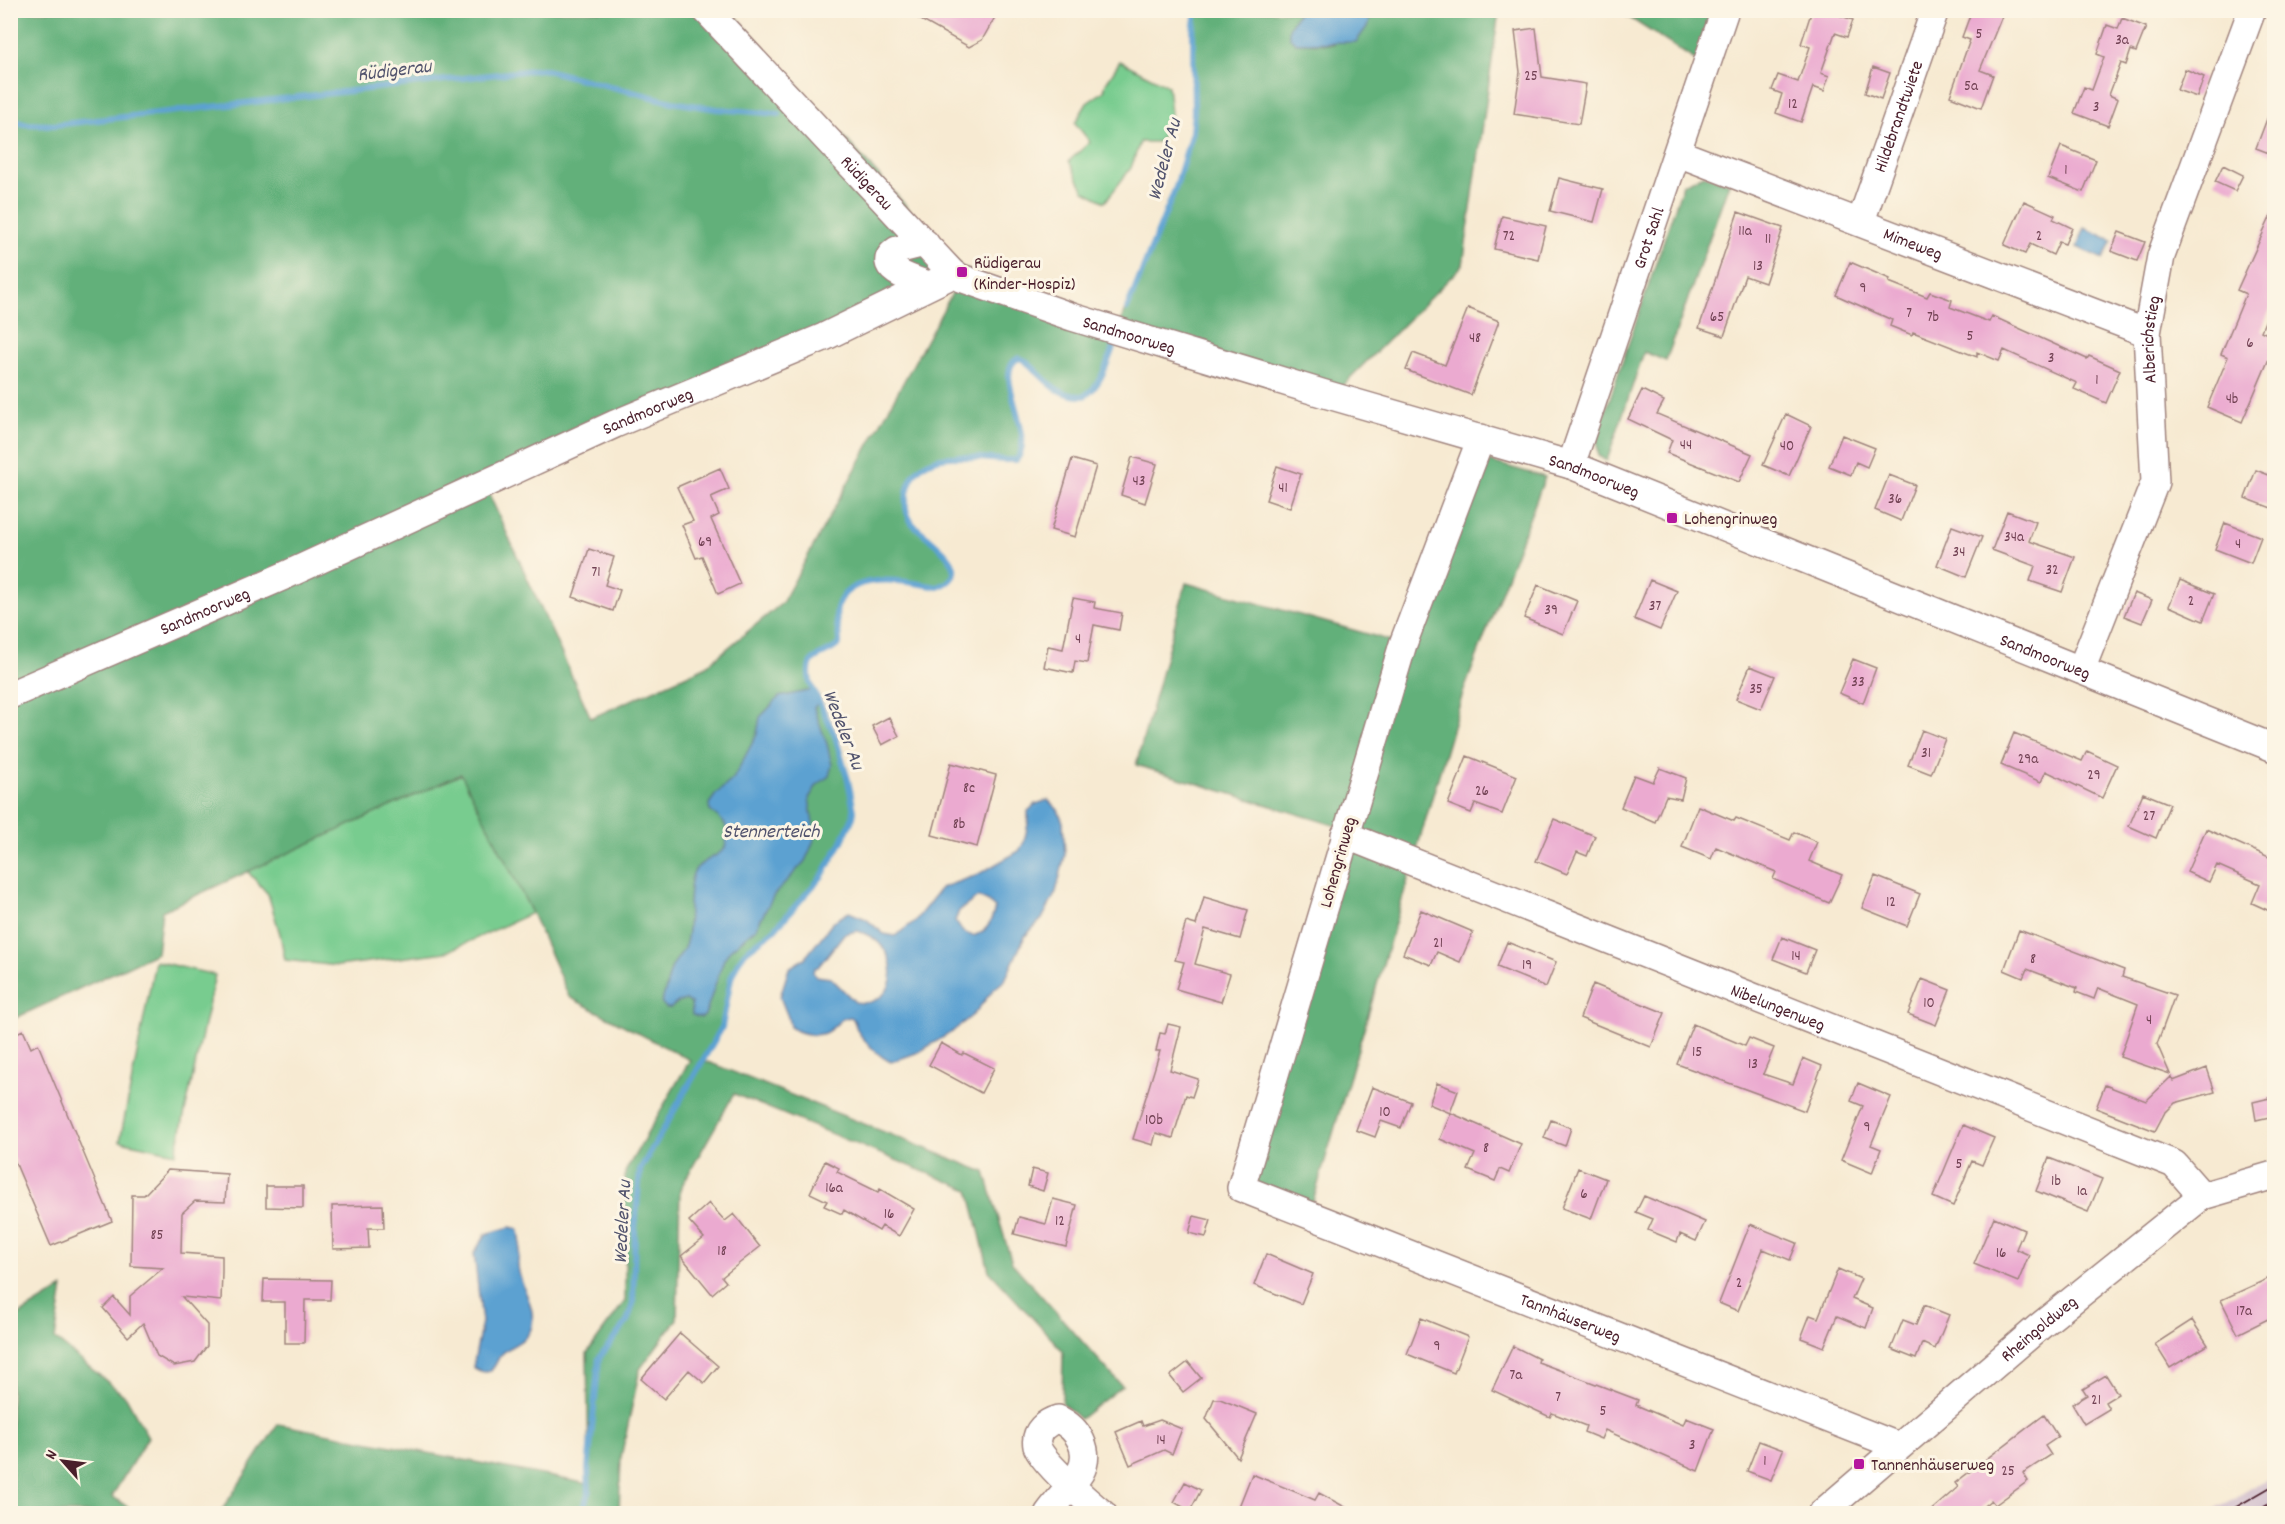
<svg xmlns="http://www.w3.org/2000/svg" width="2285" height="1524" viewBox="0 0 2285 1524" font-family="Dekko,sans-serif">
	<rect width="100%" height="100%" fill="#fcf5e5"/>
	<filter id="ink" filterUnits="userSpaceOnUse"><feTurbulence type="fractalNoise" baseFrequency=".0167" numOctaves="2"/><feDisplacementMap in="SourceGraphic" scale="12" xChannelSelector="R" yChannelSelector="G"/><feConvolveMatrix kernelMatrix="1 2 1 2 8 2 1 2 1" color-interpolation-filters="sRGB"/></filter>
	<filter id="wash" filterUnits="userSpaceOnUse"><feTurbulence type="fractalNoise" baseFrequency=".008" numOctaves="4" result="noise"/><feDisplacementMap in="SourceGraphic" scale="24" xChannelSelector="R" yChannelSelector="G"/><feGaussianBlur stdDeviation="1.35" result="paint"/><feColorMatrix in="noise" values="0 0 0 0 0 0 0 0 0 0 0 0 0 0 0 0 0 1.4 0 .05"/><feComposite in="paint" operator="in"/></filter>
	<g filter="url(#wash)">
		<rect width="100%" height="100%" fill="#f7ead2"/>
		<path fill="#d0bdcc" d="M2274,1475V1513H2208Z"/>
		<path fill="#78cc8f" stroke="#61765d" stroke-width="1.5" d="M1120,61L1168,86L1171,114L1159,142H1140L1131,168L1105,202L1084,191L1069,161L1090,142L1075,123L1087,103L1104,91L1106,83Z
			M462,774L532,913L446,952L338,966L285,960L280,934L268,894L247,871Z
			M155,961L215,975L176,1153L120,1141Z"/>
		<path fill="#62b07a" stroke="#566852" stroke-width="1.5" fill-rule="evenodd" d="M10,11H731L961,267L1117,330C1134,293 1150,255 1165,216C1176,188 1188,159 1192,129C1198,90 1190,50 1196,11H1299L1294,19L1290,37L1296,43L1333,44L1369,24L1371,11H1499L1463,265L1351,377L1331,400L1115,343C1108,360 1101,387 1084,396C1053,397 1045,376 1024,360C992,350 1023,431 1023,443C1023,450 1021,455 1016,460C976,462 911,437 906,501C905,508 908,517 912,523C922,536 983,570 938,587C909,582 848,568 837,608C834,621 840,632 839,644L834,650L818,654L809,668L810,683L835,736L848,780L854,811L853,817L841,843L822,876L774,930L746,951L738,962L731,978L724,1021L703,1060L985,1172L1012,1263L1122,1386L1080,1419L1062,1403L1063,1351L989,1271L969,1190L734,1094L680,1189L677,1319L640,1369L621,1457L619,1513L269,1514L263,1510L261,1513H220L278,1424L589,1484L587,1353L625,1301V1172L690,1060L569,997L532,913L461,774L162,911L157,953L11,1020ZM960,279L782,603L705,667L591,718L484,483Z
			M1619,11H1725L1706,67Z
			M1704,175L1729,183L1666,361L1644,352L1607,461L1598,456L1597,436L1683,184Z
			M1474,457L1545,477L1463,693L1309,1215L1241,1188L1347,829L1136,765L1186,583L1403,644Z
			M63,1288L55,1339L126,1397L148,1437L112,1496L136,1513H11V1320Z"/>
		<path fill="#5ba1d1" stroke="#52607e" stroke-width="1.5" fill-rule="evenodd" d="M1299,11V10L1371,11L1369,24L1356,42L1296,43L1289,37V28Z
			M2085,228L2112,240L2103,259L2077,247Z
			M812,690L818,703L814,708L827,744L832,765L829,776L817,785L809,798L815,837L810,850L805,861L774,895L756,928L730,950L724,959L705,1015L701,1018L692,1015L691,1003L686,1000L678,1002L671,1008H666L661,1002C667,991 667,978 672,967C678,955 684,954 687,938C690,922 687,880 695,870C703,859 717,858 725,848C729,827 728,823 710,811L709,804L716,794L733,779L757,734L760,717L768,709L779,697Z
			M1048,800L1058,810L1063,822L1065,855L1056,892L1042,919L1025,936L1005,980L994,989L974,1014L952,1032L919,1052L891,1062C881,1058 861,1039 857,1029C854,1023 856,1021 851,1017C839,1018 839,1023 831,1029C820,1039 801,1034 790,1027L788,1017L780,997L789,968L805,958L834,921L849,912L866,919L884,934L895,936L915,921L941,888L977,875L1019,851L1024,842L1028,824V811L1036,804ZM978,897L987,901L995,908C991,923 988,931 973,936L963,932L955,921L959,911ZM857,931C905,943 902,1010 855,1002L831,978L816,976L813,973L814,968L818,967L844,934Z
			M510,1227L518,1229C524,1243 517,1253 518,1266C519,1286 536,1304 532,1325C530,1341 510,1344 500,1356C497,1360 495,1368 490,1371C484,1374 478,1370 473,1367L482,1322L474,1253L486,1234Z"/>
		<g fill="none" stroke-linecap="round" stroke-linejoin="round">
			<path stroke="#5ba1d1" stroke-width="6" d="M10,119L24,124L54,125L542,69L672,102L717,109L779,114
				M1127,309L1176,187L1192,132L1194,112L1193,33L1196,10
				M580,1514L589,1493L588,1469L599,1358L627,1322L633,1304L635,1230L640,1170L722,1027L731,978L738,962L746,951L774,930L822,876L841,843L853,817L854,811L848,780L835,736L810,683C804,650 823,660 839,644C840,632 834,621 837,608C848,568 909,582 938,587C983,570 922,536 912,523C908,517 905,508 906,501C911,437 976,462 1016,460C1039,436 989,371 1019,358L1024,360C1045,376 1053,397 1084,396C1101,387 1108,360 1115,342"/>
		</g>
		<g id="blocks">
			<path fill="#ebaad0" d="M903,10H999L982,40L969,47Z
				M1812,10H1824L1853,20L1847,37L1835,33L1821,73L1829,76L1824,91L1813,87L1801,122L1776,113L1782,94L1772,90L1778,75L1798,82L1810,47L1801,44Z
				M1972,10H1987L2002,16L1980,70L1993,75L1981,108L1950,96L1970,40L1962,37Z
				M2122,18L2146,27L2136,52L2131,50L2126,65L2121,63L2109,95L2118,99L2108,126L2074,113L2084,87L2092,90L2104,57L2097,54L2107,25L2118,29Z
				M1536,28L1542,77L1586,84L1579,124L1514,114L1520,72L1515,31Z
				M1873,67L1890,73L1881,99L1865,93Z
				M2185,69L2204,77L2197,97L2177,90Z
				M2273,103H2274V155L2256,148Z
				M2061,146L2096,160L2083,192L2048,178Z
				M2223,165L2243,175L2235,191L2215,182Z
				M1559,178L1603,189L1594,222L1550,211Z
				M2024,201L2055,215L2053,219L2072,228L2065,244L2059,242L2053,255L2030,244L2025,254L2004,245Z
				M2274,209V300L2261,331L2274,337V347L2242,422L2207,407L2228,357L2221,354L2246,294L2237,290Z
				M1738,212L1783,228L1765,283L1745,276L1724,336L1699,328Z
				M1502,216L1546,226L1538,259L1494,249Z
				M2119,232L2145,242L2137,261L2111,251Z
				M1850,262L1890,279L1889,282L1927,297L1930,292L1952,300L1950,307L1989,322L1992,316L2087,359L2089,356L2120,370L2106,403L2074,389L2077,383L2004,350L1999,361L1977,352V357L1913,332L1912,335L1890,326L1892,320L1836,295Z
				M1468,308L1499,321L1471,395L1406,370L1413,353L1445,365Z
				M1642,390L1664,401L1657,414L1752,454L1739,482L1667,453L1672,440L1628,419Z
				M1786,414L1811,426L1789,476L1763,465Z
				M1842,435L1875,448L1867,467L1856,462L1851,475L1829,466Z
				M1132,457L1157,464L1145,503L1121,495Z
				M1072,459L1096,466L1075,537L1051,530Z
				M1277,466L1301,474L1290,508L1266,500Z
				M720,468L729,489L711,497L719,515L711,519L740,584L718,594L702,556L696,558L682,525L693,521L677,487Z
				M2256,470L2274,477V509L2245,498Z
				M1889,475L1915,485L1901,521L1875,510Z
				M2007,511L2036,522L2029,541L2075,557L2062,592L2030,581L2035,566L1992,550Z
				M2225,523L2261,537L2251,563L2215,549Z
				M1952,526L1982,537L1966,577L1937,565Z
				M589,549L614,557L605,585L620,590L613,611L573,597Z
				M1650,580L1677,591L1660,630L1634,619Z
				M2180,580L2214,594L2203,621L2169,606Z
				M1538,585L1577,601L1563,634L1524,618Z
				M2134,593L2152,600L2142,623L2124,616Z
				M1073,598L1095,602L1094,608L1122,613L1119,630L1094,625L1087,663L1075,661L1073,673L1044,667L1048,646L1063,649Z
				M1853,659L1876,668L1863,703L1839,693Z
				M1750,666L1775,676L1761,709L1736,699Z
				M889,717L899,736L882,745L872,726Z
				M1922,730L1945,739L1931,774L1908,765Z
				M2014,733L2082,761L2087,751L2117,765L2102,798L2046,771L2041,782L2001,765Z
				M1467,756L1517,776L1502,814L1475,804L1471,813L1448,804Z
				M951,763L996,775L977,847L932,835Z
				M1660,768L1686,778L1681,799L1666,796L1655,822L1621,807L1634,775L1653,782Z
				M2143,793L2170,804L2156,838L2129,826Z
				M1698,806L1734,821L1736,818L1790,840L1794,832L1817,842L1809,861L1842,875L1829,903L1773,879L1776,872L1716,847L1711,859L1682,847Z
				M1554,819L1595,836L1587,856L1577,852L1567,874L1536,861Z
				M2206,829L2271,858L2274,849V913L2252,903L2260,884L2217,865L2209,882L2187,872Z
				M1875,876L1920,894L1907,926L1862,908Z
				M1204,897L1248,910L1240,939L1205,929L1200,947L1195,964L1230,974L1221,1002L1176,989L1184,962L1175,960L1186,922L1196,925Z
				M1421,910L1473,932L1460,962L1437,952L1431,965L1403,954Z
				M2019,930L2124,970L2122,977L2175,995L2157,1044L2170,1074L2120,1057L2138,1004L2098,988L2094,999L2076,992L2077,988L2027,969L2023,978L2004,970Z
				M1782,937L1815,950L1806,972L1773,959Z
				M1507,942L1556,962L1546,987L1497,967Z
				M1922,979L1950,990L1936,1025L1908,1014Z
				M1593,984L1665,1013L1651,1047L1580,1018Z
				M1168,1024L1181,1027L1170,1070L1198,1079L1192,1097L1186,1095L1173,1138L1156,1133L1153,1145L1133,1139L1160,1051H1156L1160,1033L1165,1034Z
				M1693,1024L1745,1046L1749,1038L1774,1048L1763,1074L1793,1084L1803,1058L1822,1066L1805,1111L1677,1064Z
				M23,1030L31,1048L38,1044L112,1221L51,1246L10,1150V1036Z
				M941,1043L962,1055L964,1053L994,1068L981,1093L929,1065Z
				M2207,1068L2215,1092L2175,1103L2164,1114L2155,1131L2096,1108L2105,1085L2146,1101L2171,1077L2173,1081Z
				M1437,1083L1458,1091L1450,1113L1429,1104Z
				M1858,1083L1891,1097L1871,1145L1881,1149L1872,1173L1841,1160L1863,1106L1851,1101Z
				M1372,1087L1411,1102L1401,1128L1381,1121L1375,1137L1356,1130Z
				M2274,1097V1116L2256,1120L2253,1102Z
				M1451,1113L1521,1144L1509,1173L1500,1169L1495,1181L1468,1170L1475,1154L1440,1139Z
				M1551,1120L1571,1128L1565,1146L1544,1138Z
				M1963,1125L1994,1138L1982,1165L1972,1161L1953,1206L1933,1197Z
				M2049,1158L2102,1179L2088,1212L2036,1191Z
				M825,1161L839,1168L837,1172L878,1192L880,1189L914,1209L899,1236L882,1226L879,1231L844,1210L842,1214L824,1206L827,1201L810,1193Z
				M1578,1168L1606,1179L1591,1219L1562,1208Z
				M1032,1169L1048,1173L1043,1191L1028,1186Z
				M168,1170L227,1174L225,1202L195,1201L182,1213L181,1253L222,1256V1271L221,1301L182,1297L207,1325V1346L195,1362L174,1366L157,1356L143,1323L128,1337L103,1308L114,1297L130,1315V1296L163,1268L131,1266L132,1195H144Z
				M266,1186H303V1208L266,1207Z
				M1644,1196L1705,1222L1696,1241L1680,1234L1677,1242L1648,1230L1653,1219L1636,1212Z
				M1053,1199L1077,1205L1066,1247L1014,1234L1019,1217L1046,1224Z
				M709,1203L725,1221L734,1214L760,1247L722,1277L726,1282L712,1294L681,1256L704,1238L689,1221Z
				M383,1205L384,1228H368L369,1248L333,1249L332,1206Z
				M1194,1216L1211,1220L1206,1237L1189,1233Z
				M1994,1217L2024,1230L2016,1249L2029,1255L2018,1282L1974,1264Z
				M1750,1224L1797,1243L1790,1260L1763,1249L1738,1311L1719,1303Z
				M1266,1254L1313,1274L1301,1304L1254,1285Z
				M1838,1269L1861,1279L1852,1299L1873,1308L1866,1328L1837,1316L1824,1347L1801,1338L1810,1315L1818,1318Z
				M2274,1276V1316L2238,1334L2221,1300Z
				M264,1279L331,1280L330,1300H305L304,1343H285V1302H263Z
				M1924,1305L1949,1315L1935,1349L1922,1343L1916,1359L1891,1349L1903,1320L1916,1325Z
				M1421,1318L1468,1337L1454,1373L1407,1354Z
				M2192,1320L2208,1345L2170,1368L2155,1344Z
				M680,1333L718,1366L704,1383L689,1370L664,1399L641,1379Z
				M1513,1346L1539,1359L1538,1362L1638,1400L1636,1405L1683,1425L1686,1418L1714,1429L1698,1471L1605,1430L1601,1439L1584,1432L1586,1426L1552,1413L1550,1417L1492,1390Z
				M1188,1362L1201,1378L1183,1392L1170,1376Z
				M2106,1375L2118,1394L2105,1402L2109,1409L2084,1424L2072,1404L2087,1395L2083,1389Z
				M1214,1399H1220L1257,1414L1238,1458L1206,1419Z
				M2044,1415L2058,1437L2045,1446L2051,1455L2023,1473L2028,1481L1995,1505L1991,1500L1974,1514H1927L1958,1487L1955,1483Z
				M1160,1420L1182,1429L1172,1454L1164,1450L1130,1465L1116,1432L1141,1421L1143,1426Z
				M1759,1441L1783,1450L1771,1480L1747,1471Z
				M1252,1474L1315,1500L1319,1493L1358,1514H1236Z
				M1185,1482L1201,1490L1190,1511L1174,1502Z"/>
		</g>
	</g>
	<g filter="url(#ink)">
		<use href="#blocks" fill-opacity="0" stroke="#a0847e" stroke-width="1.5"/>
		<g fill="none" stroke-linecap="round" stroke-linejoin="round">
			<defs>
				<g id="minor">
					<path id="s1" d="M706,10L953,274L961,278L1072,317L1325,394L1571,465L2274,748"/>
					<path id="s2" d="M1678,153L2147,333"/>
					<path id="s3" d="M1861,221L1935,10"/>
					<path d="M925,243L897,250C870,268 917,281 929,285"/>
					<path id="s4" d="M1481,438L1403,644L1241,1188L1898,1446"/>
					<path id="s5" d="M1571,465L1725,10"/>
					<path id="s6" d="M2081,670L2155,482L2147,333L2161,256L2252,10"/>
					<path id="s7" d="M10,695L284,576L615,424L824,337L953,274"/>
					<path id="s8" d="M1345,835L2174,1164L2202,1196"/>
					<path d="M1048,1514C1058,1500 1071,1487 1080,1473C1092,1451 1078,1428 1058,1419C1047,1422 1034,1431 1037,1446C1041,1461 1089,1503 1103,1514"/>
					<path id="s9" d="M1821,1514L2039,1327L2202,1196L2274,1175"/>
				</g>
			</defs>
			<use href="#minor" stroke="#a0847e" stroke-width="30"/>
			<use href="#minor" stroke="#fff" stroke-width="27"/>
			<path stroke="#4a1f2b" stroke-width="1.5" d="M2224,1514L2274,1485
				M2252,1514L2274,1501"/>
		</g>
	</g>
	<g fill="#b5179e" stroke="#fcf5e5" stroke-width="2">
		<rect x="956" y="266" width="12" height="12" rx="3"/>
		<rect x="1666" y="512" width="12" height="12" rx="3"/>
		<rect x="1853" y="1458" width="12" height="12" rx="3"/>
	</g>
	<g text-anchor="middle" stroke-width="6" stroke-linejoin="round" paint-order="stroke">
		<g font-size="15" fill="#724254">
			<text x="1979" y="38">5</text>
			<text x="2122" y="44">3a</text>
			<text x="1531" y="80">25</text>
			<text x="1971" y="90">5a</text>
			<text x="1793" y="108">12</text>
			<text x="2096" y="111">3</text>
			<text x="2066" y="174">1</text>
			<text x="1745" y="235">11a</text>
			<text x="1509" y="240">72</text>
			<text x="2039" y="240">2</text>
			<text x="1768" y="243">11</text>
			<text x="1758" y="270">13</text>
			<text x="1863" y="292">9</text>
			<text x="1909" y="317">7</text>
			<text x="1717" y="321">65</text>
			<text x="1933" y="321">7b</text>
			<text x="1970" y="340">5</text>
			<text x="1475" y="342">48</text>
			<text x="2250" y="347">6</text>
			<text x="2051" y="362">3</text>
			<text x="2097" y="384">1</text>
			<text x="2232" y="403">4b</text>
			<text x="1686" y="449">44</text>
			<text x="1787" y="450">40</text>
			<text x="1139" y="485">43</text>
			<text x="1283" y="492">41</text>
			<text x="1895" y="503">36</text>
			<text x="2014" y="541">34a</text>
			<text x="705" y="546">69</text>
			<text x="2238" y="548">4</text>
			<text x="1959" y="556">34</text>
			<text x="2052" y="574">32</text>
			<text x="596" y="576">71</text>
			<text x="2191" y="605">2</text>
			<text x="1655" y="610">37</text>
			<text x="1551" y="614">39</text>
			<text x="1078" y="643">4</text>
			<text x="1858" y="686">33</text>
			<text x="1756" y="693">35</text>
			<text x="1926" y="757">31</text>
			<text x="2028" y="763">29a</text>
			<text x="2094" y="779">29</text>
			<text x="969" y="792">8c</text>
			<text x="1482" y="795">26</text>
			<text x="2149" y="820">27</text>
			<text x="959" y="828">8b</text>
			<text x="1891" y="906">12</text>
			<text x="1438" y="947">21</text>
			<text x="1796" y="960">14</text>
			<text x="2033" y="963">8</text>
			<text x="1527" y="969">19</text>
			<text x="1929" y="1007">10</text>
			<text x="2149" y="1024">4</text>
			<text x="1697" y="1056">15</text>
			<text x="1753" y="1068">13</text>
			<text x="1385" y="1116">10</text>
			<text x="1154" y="1124">10b</text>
			<text x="1867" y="1131">9</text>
			<text x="1486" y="1152">8</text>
			<text x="1959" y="1168">5</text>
			<text x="2056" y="1185">1b</text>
			<text x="834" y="1192">16a</text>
			<text x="2082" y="1195">1a</text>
			<text x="1584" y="1198">6</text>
			<text x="889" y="1218">16</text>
			<text x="1060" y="1225">12</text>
			<text x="157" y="1239">85</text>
			<text x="722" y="1255">18</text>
			<text x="2001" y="1257">16</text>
			<text x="1739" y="1287">2</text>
			<text x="2244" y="1315">17a</text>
			<text x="1437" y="1350">9</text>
			<text x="1516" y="1379">7a</text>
			<text x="1558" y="1401">7</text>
			<text x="2096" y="1404">21</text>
			<text x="1603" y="1415">5</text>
			<text x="1161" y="1444">14</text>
			<text x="1692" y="1449">3</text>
			<text x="1765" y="1465">1</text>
			<text x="2008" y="1475">25</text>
		</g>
		<g font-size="18" fill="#4a1f2b" stroke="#fcf5e5">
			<text dy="6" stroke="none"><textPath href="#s3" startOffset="111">Hildebrandtwiete</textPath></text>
			<text dy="6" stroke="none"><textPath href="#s1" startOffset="236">Rüdigerau</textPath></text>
			<text dy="6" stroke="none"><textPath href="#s5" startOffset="240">Grot Sahl</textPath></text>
			<text dy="6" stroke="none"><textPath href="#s2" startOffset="252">Mimeweg</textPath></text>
			<text dy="6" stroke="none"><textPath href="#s1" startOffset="548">Sandmoorweg</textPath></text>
			<text dy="6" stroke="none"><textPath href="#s6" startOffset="345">Alberichstieg</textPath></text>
			<text dy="6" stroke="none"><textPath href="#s7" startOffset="698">Sandmoorweg</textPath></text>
			<text dy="6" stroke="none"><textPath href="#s1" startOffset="1034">Sandmoorweg</textPath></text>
			<text dy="6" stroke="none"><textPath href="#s7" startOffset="212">Sandmoorweg</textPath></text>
			<text dy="6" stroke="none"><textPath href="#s1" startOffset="1520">Sandmoorweg</textPath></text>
			<text transform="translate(1337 862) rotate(-74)" y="6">Lohengrinweg</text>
			<text dy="6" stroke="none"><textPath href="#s8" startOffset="466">Nibelungenweg</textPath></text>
			<text dy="6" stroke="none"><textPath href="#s4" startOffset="1142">Tannhäuserweg</textPath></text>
			<text dy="6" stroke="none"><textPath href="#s9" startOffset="286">Rheingoldweg</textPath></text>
		</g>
		<g font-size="18" fill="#4a1f2b" stroke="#fcf5e5" text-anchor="start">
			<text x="974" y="268">Rüdigerau<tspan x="974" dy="21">(Kinder-Hospiz)</tspan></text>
			<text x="1684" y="524">Lohengrinweg</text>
			<text x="1871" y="1470">Tannenhäuserweg</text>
		</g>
		<g font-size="20" font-style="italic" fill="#51536d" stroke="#fcf5e5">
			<text transform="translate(394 69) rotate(-7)" y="7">Rüdigerau</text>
			<text transform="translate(1163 159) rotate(-75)" y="7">Wedeler Au</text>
			<text transform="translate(845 729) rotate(69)" y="7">Wedeler Au</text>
			<text x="771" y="837">Stennerteich</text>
			<text transform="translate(621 1222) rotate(-87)" y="7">Wedeler Au</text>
		</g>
	</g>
	<rect width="2285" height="1524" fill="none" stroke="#fcf5e5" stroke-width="36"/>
	<g transform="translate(63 1461) rotate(298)" stroke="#fcf5e5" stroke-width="4.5" paint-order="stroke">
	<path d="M0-4.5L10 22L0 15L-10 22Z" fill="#4a1f2b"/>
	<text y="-9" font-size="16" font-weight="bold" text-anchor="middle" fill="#4a1f2b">N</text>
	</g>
</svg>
